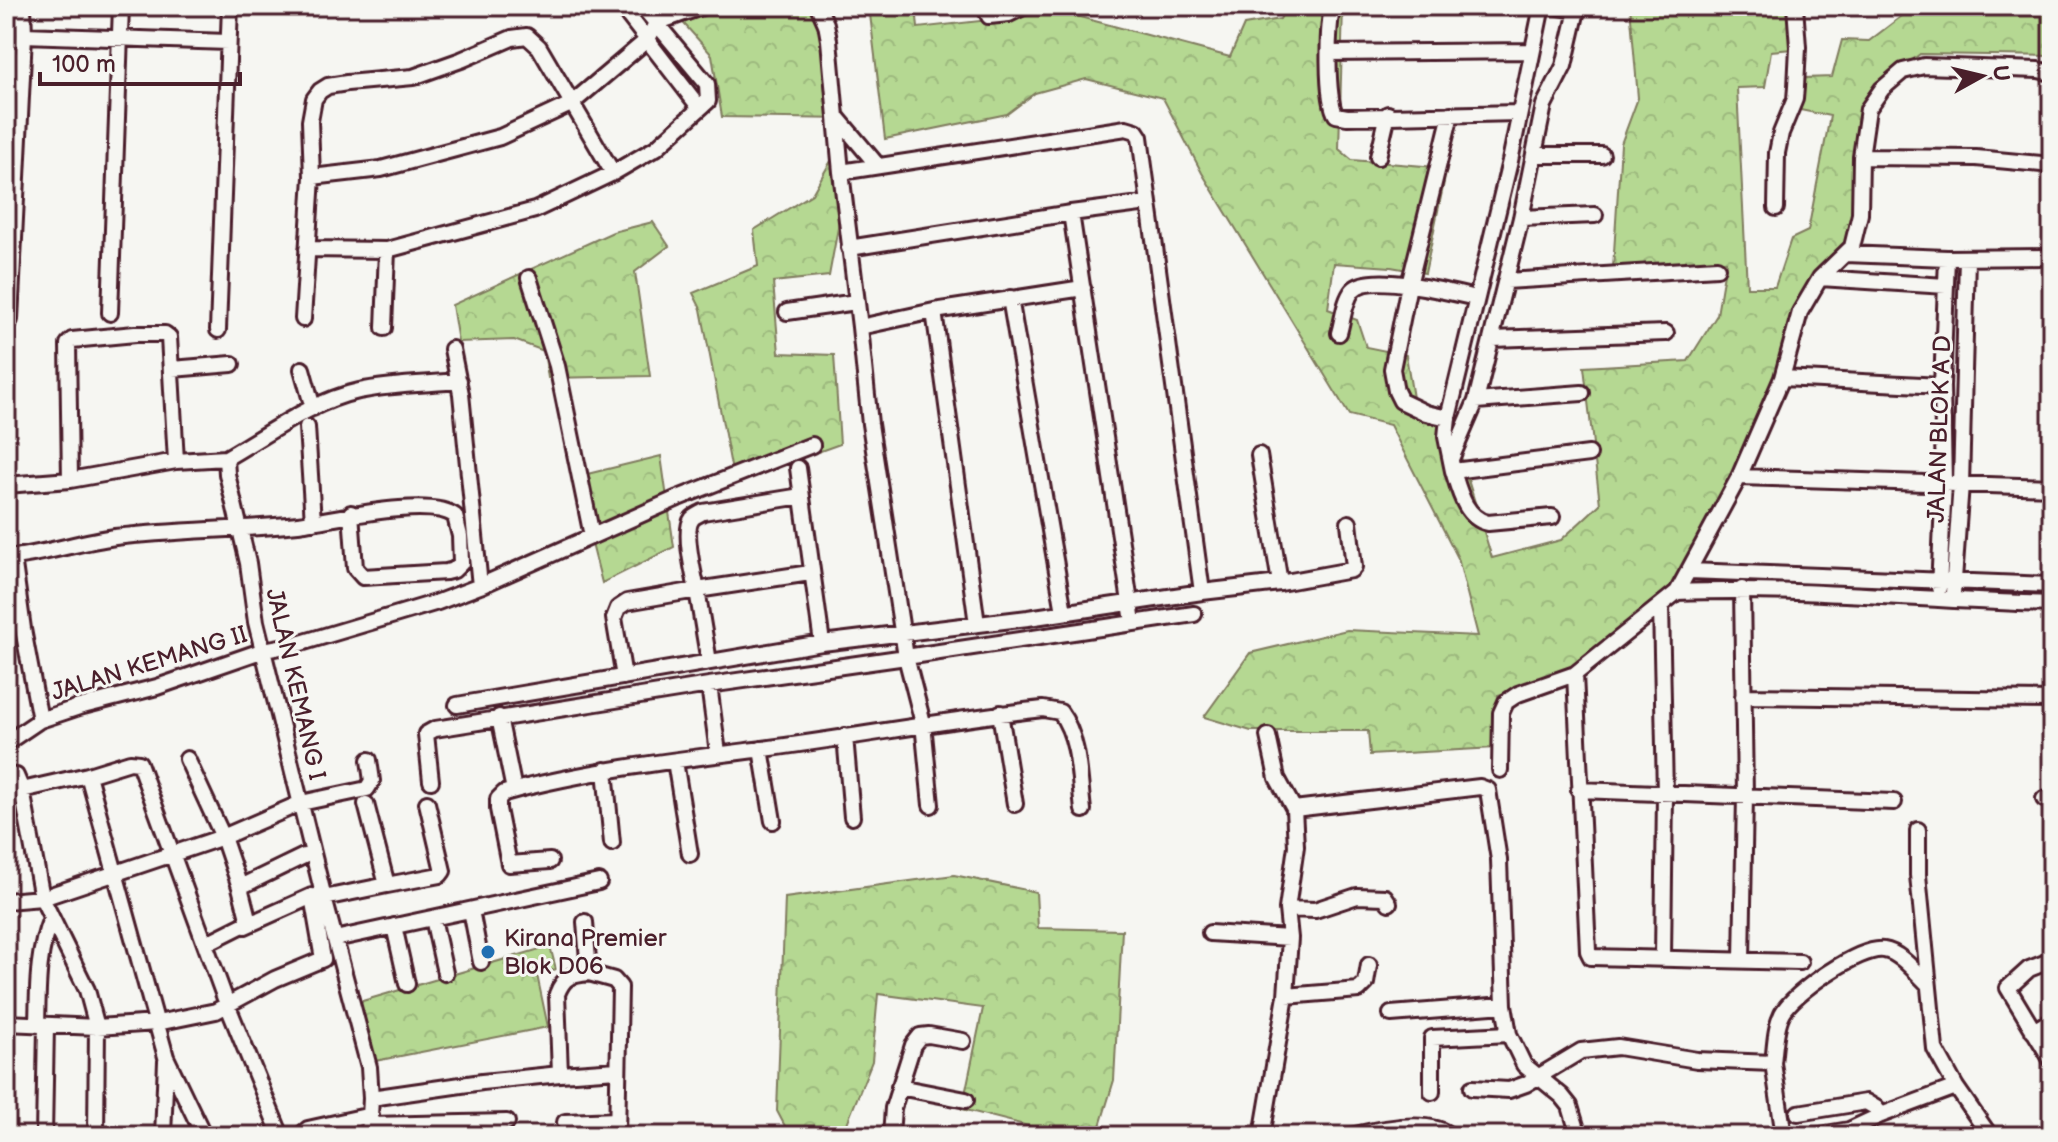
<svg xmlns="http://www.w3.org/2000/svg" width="2058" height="1142" viewBox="0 0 2058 1142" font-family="'Balsamiq Sans',sans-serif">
	<defs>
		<pattern id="forest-crowns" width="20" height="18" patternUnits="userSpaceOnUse" patternTransform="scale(2)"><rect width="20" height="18" fill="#b5d892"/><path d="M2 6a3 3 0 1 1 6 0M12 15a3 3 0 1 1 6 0" fill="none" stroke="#9db97e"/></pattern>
	</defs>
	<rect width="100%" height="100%" fill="#f6f6f2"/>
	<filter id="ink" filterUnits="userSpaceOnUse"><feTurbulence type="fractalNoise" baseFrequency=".0125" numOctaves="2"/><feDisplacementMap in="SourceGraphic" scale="16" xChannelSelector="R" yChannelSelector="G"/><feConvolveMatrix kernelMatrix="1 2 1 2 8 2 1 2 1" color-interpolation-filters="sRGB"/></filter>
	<g filter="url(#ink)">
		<path fill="url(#forest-crowns)" stroke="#807c5e" stroke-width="2" d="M668,6L814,7L847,119L722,117L712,55Z
			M869,6H916L918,28L1061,12L1230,57L1244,25L1280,19L1287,6H1343L1339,149L1352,160L1447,168L1425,273L1391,267L1334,263L1328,309L1357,320L1366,347L1406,355L1413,398L1454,434L1492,558L1561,540L1600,504L1584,367L1688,361L1717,315L1726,261L1613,268L1621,144L1638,98L1630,6H1791L1792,49L1771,51L1765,87L1737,88L1747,287H1775L1791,239L1808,231L1830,116L1800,110L1804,78L1832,77L1842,40L1869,41L1907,12L1942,14L1943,6H2052V56L1920,54L1884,82L1864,109L1856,213L1851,238L1798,305L1774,377L1734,473L1681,579L1587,664L1536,685L1498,695L1495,748L1370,755L1368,731H1251L1204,717L1250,653L1347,630L1478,636L1458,558L1390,425L1349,415L1202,173L1163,98L1086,79L1035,93L1007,114L885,139Z
			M836,152L843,201L829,276L773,282L779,353L834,355L840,444L734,482L701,309L693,293L758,266L754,230L812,194Z
			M653,222L669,246L635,272L650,376L548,378L544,351L514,340L458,342L452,305L613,232Z
			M661,456L674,547L602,583L575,477Z
			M954,875L1036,892L1038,928L1122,930L1114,1080L1097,1136H1068L962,1109L983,1008L878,994L872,1061L842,1136L787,1130L777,1111L785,898Z
			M550,946L556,969L537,975L548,1027L375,1061L359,1002Z"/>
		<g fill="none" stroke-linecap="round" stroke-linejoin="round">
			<defs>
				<path id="minor" d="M23,6L24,35L228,42
					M621,6L699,107
					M818,6L826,24L829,40L841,172L860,327L934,311L1083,288
					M984,6L989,16L1009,14L1025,6
					M1333,6C1327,23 1326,102 1336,115L1347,117L1518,113
					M1552,6L1577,10
					M1329,53L1531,51
					M6,60H23
					M836,116L878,166
					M1534,155H1602
					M1378,157L1388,114
					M1861,157L1868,109L1882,89L1903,71L1924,66L2038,70L2052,73
					M613,173L656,148L708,101L707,84L642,6
					M312,177L381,169L500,137L571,104L648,39L656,23L704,6
					M1776,208L1777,153L1781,133L1795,99L1796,87L1798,47L1795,6
					M1071,213L1148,203
					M1521,218L1595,215
					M849,248L1071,213L1133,622
					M1846,254L1947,258L2052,257
					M529,278L557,366L592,536
					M1820,278L1946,286
					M1506,281L1717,268
					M1010,298L1064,612
					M934,311L977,624
					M787,312L856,302
					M110,313L121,6
					M303,319L312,177L310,121L314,99L320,91L328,86L347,83L413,77L461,60L512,38L527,36L539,47L613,173L535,210L387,250L307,249
					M10,320L24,35
					M860,327L870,424L906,657L1194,614
					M384,328L387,250
					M218,330L230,6
					M1339,333C1343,320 1344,301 1353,290C1369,271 1453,293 1476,298
					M1492,339L1666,333
					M452,349L461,394L480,586
					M172,369L232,364
					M302,369L313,408
					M1782,378L1942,386
					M1476,401L1582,393
					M1448,418L1426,413L1401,401L1396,391L1392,369L1409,285L1451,114
					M307,427L313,522
					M1259,455L1280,583
					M226,458C268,434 312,401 359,391C391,384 426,384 459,381
					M1451,459L1476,401L1521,218L1544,105L1564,66L1578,6
					M798,468L822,643
					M1453,471L1446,437L1448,418L1510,161L1542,6
					M1739,477L2052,487
					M70,480L68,344L72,340L135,334H165L169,337L176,461
					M6,485L70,480L176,461L226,458L227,474L248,563L256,622L324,898L369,1067L371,1098L369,1136
					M1552,517L1488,523C1465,518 1459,490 1453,471L1589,454
					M13,557L23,629L40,720
					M6,558C42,555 78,542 115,537C175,530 237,530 298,524C331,520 430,496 455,516L460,536L461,563L454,570L446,572L363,577L355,568L351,513
					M1689,571L2052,585
					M1939,588L1944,482L1942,386L1947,258
					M1202,592L1280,583L1351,570L1354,567L1349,523
					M1677,592C1802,587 1927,601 2052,604
					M1953,593L1961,484L1967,258
					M1661,606L1665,794L1663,957
					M709,662L697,590L810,573
					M1575,674L1588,951L1591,957L1800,962
					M624,677L614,618L618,608L627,602L697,590C694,576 683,530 692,519C694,516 700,514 703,512L801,496
					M709,685L718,753
					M1743,696L2052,700
					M457,705L822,643L1028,618L1202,592L1140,137L1136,131L1126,128L841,172
					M1000,713L1015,804
					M499,717L514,790
					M845,736L852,817
					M6,743L40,720L79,707L157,687L264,650L301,643L438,602L480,586L678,498L812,445
					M761,749L773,821
					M187,759L223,837L240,887L304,856
					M675,761L690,854
					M605,770L612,843
					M1500,770L1501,713L1506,702L1518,694L1575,674L1677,592L1739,477L1782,378L1800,312L1820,278L1852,247L1860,214L1861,157L1976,158L2052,165
					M6,775L16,776L22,790
					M88,775L130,762L139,763L227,1004L281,1136
					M431,781L426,734L435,729L709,685L906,657L923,723L931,805
					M1579,790L1894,802
					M2044,799L2052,798
					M1294,809L1480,787L1488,790L1499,860L1504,1005L1509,1034L1524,1065L1562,1096L1570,1106L1579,1136
					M1918,830V875L1935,1049L1956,1087L1990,1136
					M550,861L509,864L498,809V799L504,793C589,770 676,760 763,749C857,737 949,719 1043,709L1060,712C1080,739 1079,778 1083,810
					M387,885L440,875L443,871L427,803
					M324,898L387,885L366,804
					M6,901L42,898L223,837L301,803L367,789L372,781L369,760
					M1287,909L1315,910L1357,896L1385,897L1389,903
					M471,910L481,962
					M433,918L445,973
					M585,922L589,973L614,980L620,987L617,1136
					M394,926L407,984
					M1210,933L1290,938
					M335,939L599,882
					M207,943L249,922L240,887
					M1742,960L1745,795L1742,589
					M2052,960L2029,969L2008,988L2052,1061
					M1286,996L1359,990L1366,983L1369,965
					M1391,1014L1504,1005
					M6,1023L97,1027L157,1023L216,1011L275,979L323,959L312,896L245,926
					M37,1025C38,988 37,953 51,918
					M2033,1031L2052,1020
					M1773,1063L1784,1136
					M560,1074L617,1070
					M899,1087L966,1100
					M1472,1088L1509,1090L1526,1084L1581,1051L1618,1047L1697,1060L1773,1063C1775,1048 1775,1028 1782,1014C1792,993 1861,946 1884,950C1900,952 1917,974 1928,984
					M1432,1092V1038L1509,1034
					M371,1098L482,1082L560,1074L557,994C564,976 571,975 589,973
					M1798,1113L1866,1102L1876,1108L1881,1115
					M565,1122L617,1120
					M370,1125L507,1122
					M44,1136L46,1025
					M96,1136L97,1027L87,990L42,898L22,790L88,775L166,1057L204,1136
					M163,1136L166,1061
					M300,1136L308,1129L371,1115
					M891,1136L893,1108L913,1045L920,1036L929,1035L963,1041
					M1262,1136L1286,996L1290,938L1287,909L1296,846L1294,809L1277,778L1268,736
					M1351,1136C1375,1130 1431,1118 1450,1136
					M1814,1136L1849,1130L1881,1115L1956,1087"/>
			</defs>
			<use href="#minor" stroke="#4a1f2b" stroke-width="20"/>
			<use href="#minor" stroke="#f6f6f2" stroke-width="14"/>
		</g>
	</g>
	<circle fill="#1f6fb2" stroke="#f6f6f2" stroke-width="3" cx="488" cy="952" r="8"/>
	<g text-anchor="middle" stroke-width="6" stroke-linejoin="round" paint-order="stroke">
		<g font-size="24" fill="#4a1f2b" stroke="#f6f6f2">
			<text transform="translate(1939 429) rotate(-88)" y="8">JALAN BLOK A D</text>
			<text transform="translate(149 663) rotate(-17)" y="8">JALAN KEMANG II</text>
			<text transform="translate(296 684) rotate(77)" y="8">JALAN KEMANG I</text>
		</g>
		<g font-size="24" fill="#4a1f2b" stroke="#f6f6f2" text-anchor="start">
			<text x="504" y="946">Kirana Premier<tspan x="504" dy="28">Blok D06</tspan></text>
		</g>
	</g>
	<rect width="2058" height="1142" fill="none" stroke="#f6f6f2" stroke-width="32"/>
	<rect x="16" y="16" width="2026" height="1110" fill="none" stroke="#4a1f2b" stroke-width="3" filter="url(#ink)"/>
	<g transform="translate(1982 76) rotate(82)" stroke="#f6f6f2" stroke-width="6" paint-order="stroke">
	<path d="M0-6L14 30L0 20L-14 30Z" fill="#4a1f2b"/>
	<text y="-12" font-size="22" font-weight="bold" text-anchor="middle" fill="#4a1f2b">U</text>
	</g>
	<path d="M40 72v12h200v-12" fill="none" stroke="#4a1f2b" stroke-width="4"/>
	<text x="52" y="72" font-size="24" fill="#4a1f2b" stroke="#f6f6f2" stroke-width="6" paint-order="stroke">100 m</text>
</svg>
